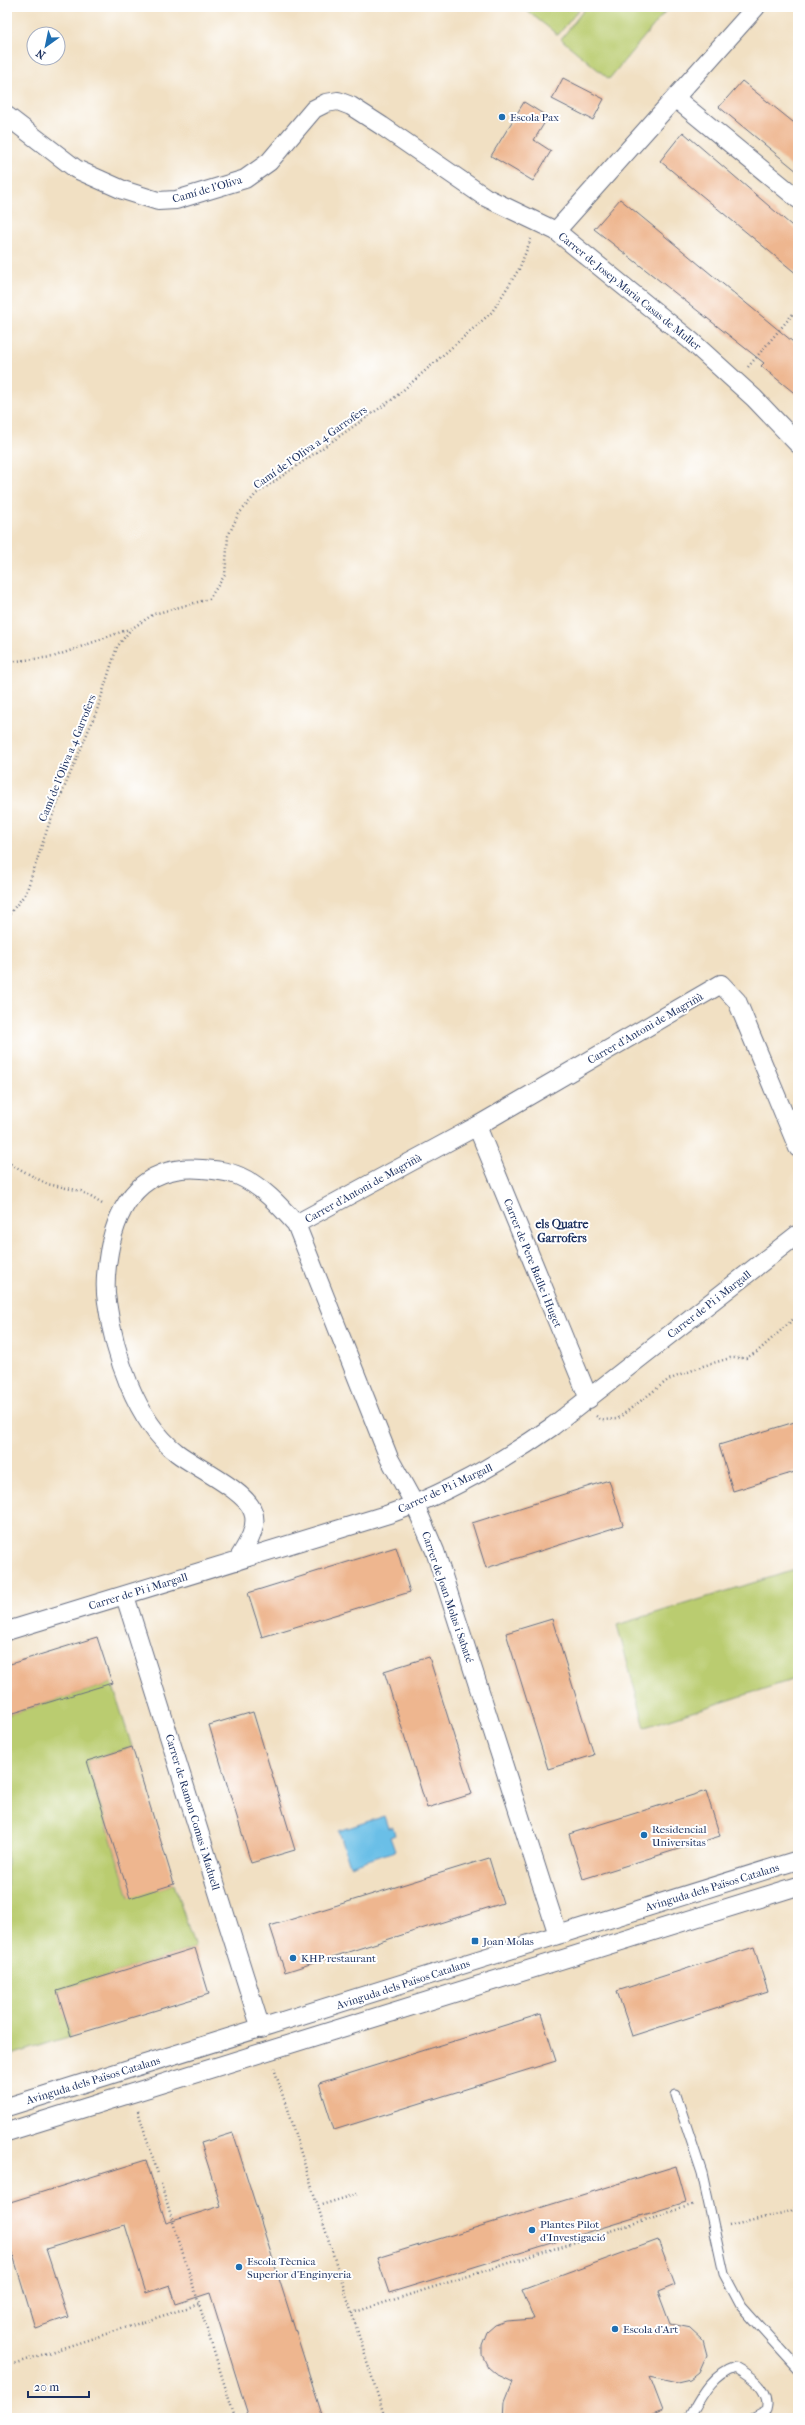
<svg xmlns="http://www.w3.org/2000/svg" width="805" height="2425" viewBox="0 0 805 2425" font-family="'IM FELL French Canon',serif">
	<rect width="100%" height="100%" fill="#fff"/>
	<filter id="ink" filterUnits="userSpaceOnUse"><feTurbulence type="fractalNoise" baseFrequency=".025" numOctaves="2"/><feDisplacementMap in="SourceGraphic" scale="8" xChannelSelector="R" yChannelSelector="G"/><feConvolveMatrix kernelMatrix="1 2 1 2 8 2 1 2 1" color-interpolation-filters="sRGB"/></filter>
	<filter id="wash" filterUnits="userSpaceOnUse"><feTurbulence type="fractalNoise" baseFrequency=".012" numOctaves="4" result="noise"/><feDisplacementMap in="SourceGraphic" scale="16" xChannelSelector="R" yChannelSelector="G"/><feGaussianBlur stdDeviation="0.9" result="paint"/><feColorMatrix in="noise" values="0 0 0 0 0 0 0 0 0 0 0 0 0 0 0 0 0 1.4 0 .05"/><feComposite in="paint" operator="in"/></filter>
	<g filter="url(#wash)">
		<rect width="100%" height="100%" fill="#f1e0c3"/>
		<path fill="#bacc6f" stroke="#6a7e66" d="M522,7H581L558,35Z
			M586,7H669L609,79L561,39Z
			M798,1569V1678L645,1727L617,1625Z
			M112,1683L132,1747L87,1761L129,1897L174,1884L195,1948L58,1991L71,2036L7,2056V1715Z"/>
		<path fill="#6abfe7" stroke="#4277a2" d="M384,1816L388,1828L393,1827L395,1835L390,1837L395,1851L350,1866L339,1831Z"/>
		<g id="blocks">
			<path fill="#eeb68f" d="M563,78L604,99L593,120L552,99Z
				M742,81L798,126V172L719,107Z
				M524,102L548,117L534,140L551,151L533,181L491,156Z
				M683,132L798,231V275L660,161Z
				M620,199L798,346V396L761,366L764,363L594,229Z
				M798,1421V1471L733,1491L719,1445Z
				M609,1480L623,1525L486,1568L472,1523Z
				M396,1547L410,1592L262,1637L248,1593Z
				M552,1619L594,1755L548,1769L506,1633Z
				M97,1637L112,1683L7,1715V1665Z
				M429,1657L472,1794L427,1808L384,1671Z
				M253,1712L295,1850L251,1863L209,1725Z
				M132,1747L174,1884L130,1898L87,1761Z
				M706,1791L720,1836L583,1879L569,1834Z
				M489,1858L503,1903L285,1972L270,1926Z
				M754,1947L768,1992L632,2036L617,1991Z
				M195,1948L209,1994L71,2036L57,1991Z
				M541,2014L556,2061L334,2130L319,2083Z
				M233,2133L323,2418H249L210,2293L176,2304L170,2285L146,2293L125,2225L46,2249L68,2317L35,2328L11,2248L7,2250V2203L146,2160L166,2223L221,2206L201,2143Z
				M676,2166L686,2202L389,2293L377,2258Z
				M658,2240L675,2285L658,2292L670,2324L690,2328L703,2340L707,2355L699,2373L690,2380L677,2383L650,2377L663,2411L645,2418H504L505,2402L513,2382L496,2374L488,2367L482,2355V2345L487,2332L495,2325L506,2321L534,2319L522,2290Z"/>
		</g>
	</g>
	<g filter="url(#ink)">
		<use href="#blocks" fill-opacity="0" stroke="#666d81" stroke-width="1"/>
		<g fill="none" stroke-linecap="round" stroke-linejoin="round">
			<defs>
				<path id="lane" d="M676,2095L702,2173L724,2274L741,2306L798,2369
					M689,2418C701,2397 711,2375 735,2367C751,2376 772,2391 766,2411L753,2418"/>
				<path id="street" d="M756,7L556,231L690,340L754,398L798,444
					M675,98L798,199
					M7,116L76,169L123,190L158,201L176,200L245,179L269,162L314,109L326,103L338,101L351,106L382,126L485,197L556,231
					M477,1126L589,1399
					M296,1224L389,1458L415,1505L435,1551L558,1935
					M237,1561C245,1548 259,1528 253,1512C247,1491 195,1467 177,1453C135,1420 114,1353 107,1302C104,1285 106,1269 109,1252C118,1201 145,1164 202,1169C215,1170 228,1171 239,1176C262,1186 280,1206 296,1224L477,1126L721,984L737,1001L798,1148
					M125,1596L261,2029
					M7,1631L389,1514C448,1493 502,1462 553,1426L798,1234
					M7,2107L798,1860
					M7,2132L798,1886"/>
			</defs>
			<use href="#lane" stroke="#666d81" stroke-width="11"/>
			<use href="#street" stroke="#666d81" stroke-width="20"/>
			<path stroke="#666d81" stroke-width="2.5" stroke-dasharray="1 3" stroke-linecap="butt" d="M748,367L798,308
				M7,662L53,657L129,629
				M7,917L26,893L49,824L97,710L117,647L131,629L154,614L209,599L225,575L228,536L238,515L256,494L393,399L492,312L519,269L531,239
				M7,1162L47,1184L81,1191L104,1205
				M596,1416L602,1420L617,1419L668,1380L703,1366L730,1358H746L757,1352L798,1315
				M274,2068L385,2418
				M138,2111L158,2174
				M161,2184L235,2418
				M318,2206L357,2194
				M729,2226L791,2211L798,2205
				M352,2313L695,2204
				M7,2366L199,2304"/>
			<use href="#lane" stroke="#fff" stroke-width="9"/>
			<use href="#street" stroke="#fff" stroke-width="18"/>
		</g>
	</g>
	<g fill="#1f6fb2" stroke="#fff" stroke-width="1.5">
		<circle cx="502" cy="117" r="4"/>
		<circle cx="644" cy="1835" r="4"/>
		<rect x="471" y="1937" width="8" height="8" rx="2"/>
		<circle cx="293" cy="1958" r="4"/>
		<circle cx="532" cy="2230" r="4"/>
		<circle cx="239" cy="2267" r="4"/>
		<circle cx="615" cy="2329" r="4"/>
	</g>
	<g text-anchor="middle" stroke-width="4" stroke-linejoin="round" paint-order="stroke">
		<g font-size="11" fill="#1b2f5e" stroke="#fff" text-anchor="start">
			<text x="510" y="121">Escola Pax</text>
			<text x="652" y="1833">Residencial<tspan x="652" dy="13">Universitas</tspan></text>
			<text x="483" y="1945">Joan Molas</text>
			<text x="301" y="1962">KHP restaurant</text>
			<text x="540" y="2228">Plantes Pilot<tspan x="540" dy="13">d'Investigació</tspan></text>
			<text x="247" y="2265">Escola Tècnica<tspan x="247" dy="13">Superior d'Enginyeria</tspan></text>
			<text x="623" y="2333">Escola d'Art</text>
		</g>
		<g font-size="11" fill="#1b2f5e" stroke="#fff">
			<text transform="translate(207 189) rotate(-16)" y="4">Camí de l'Oliva</text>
			<text transform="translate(630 291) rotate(39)" y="4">Carrer de Josep Maria Casas de Muller</text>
			<text transform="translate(310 447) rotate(-35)" y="4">Camí de l'Oliva a 4 Garrofers</text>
			<text transform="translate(67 758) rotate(-68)" y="4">Camí de l'Oliva a 4 Garrofers</text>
			<text transform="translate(645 1028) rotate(-30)" y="4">Carrer d'Antoni de Magriñà</text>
			<text transform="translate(363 1188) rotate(-29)" y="4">Carrer d'Antoni de Magriñà</text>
			<text transform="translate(533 1263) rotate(68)" y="4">Carrer de Pere Batlle i Huget</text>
			<text transform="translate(709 1304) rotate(-38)" y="4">Carrer de Pi i Margall</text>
			<text transform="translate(445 1488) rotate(-25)" y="4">Carrer de Pi i Margall</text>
			<text transform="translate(138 1591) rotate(-17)" y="4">Carrer de Pi i Margall</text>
			<text transform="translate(448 1597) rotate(71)" y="4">Carrer de Joan Molas i Sabaté</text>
			<text transform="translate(193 1812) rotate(73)" y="4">Carrer de Ramon Comas i Maduell</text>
			<text transform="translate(712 1887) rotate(-17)" y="4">Avinguda dels Països Catalans</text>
			<text transform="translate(403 1984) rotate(-18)" y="4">Avinguda dels Països Catalans</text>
			<text transform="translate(93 2080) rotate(-17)" y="4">Avinguda dels Països Catalans</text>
		</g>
		<g font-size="12" font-weight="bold" fill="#1b2f5e" stroke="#fff">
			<text x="562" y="1228">els Quatre<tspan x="562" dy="14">Garrofers</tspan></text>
		</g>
	</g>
	<rect width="805" height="2425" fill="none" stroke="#fff" stroke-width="24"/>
	<g transform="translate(46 46) rotate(213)"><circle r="19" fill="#ffffff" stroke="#a4acbf"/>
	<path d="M0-3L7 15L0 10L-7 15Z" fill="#1f6fb2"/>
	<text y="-6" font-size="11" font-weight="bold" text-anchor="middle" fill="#1b2f5e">N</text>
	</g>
	<path d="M28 2391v6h61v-6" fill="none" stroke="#1b2f5e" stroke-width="2"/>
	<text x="34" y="2391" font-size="12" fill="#1b2f5e" stroke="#ffffff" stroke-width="3" paint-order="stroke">20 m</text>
</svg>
